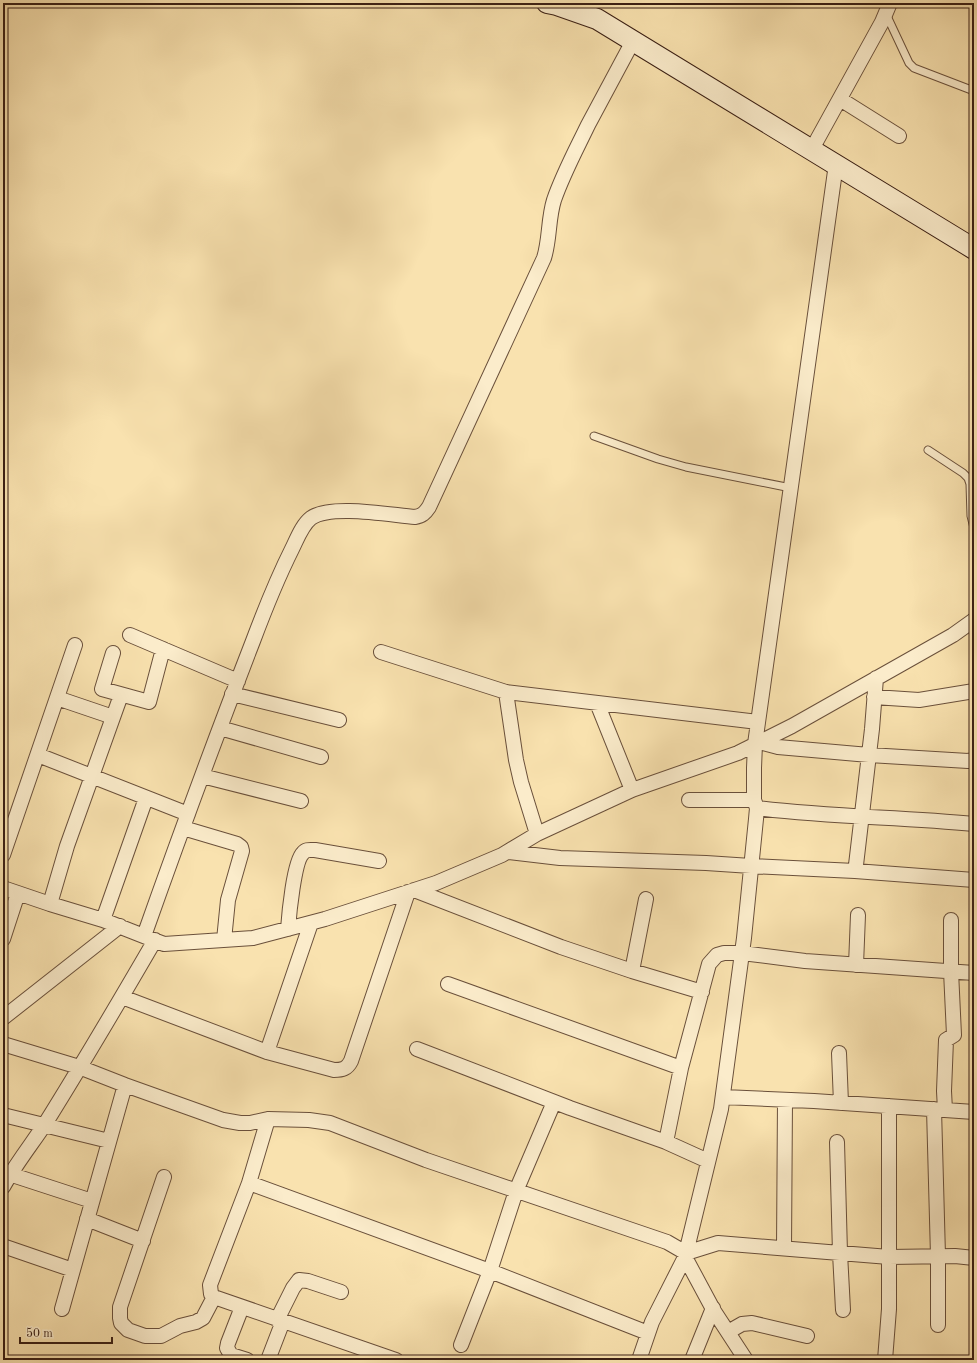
<svg xmlns="http://www.w3.org/2000/svg" width="977" height="1363" viewBox="0 0 977 1363" font-family="'Old Standard TT',serif">
	<rect width="100%" height="100%" fill="#f9e2af"/>
	<filter id="stains"><feTurbulence type="fractalNoise" baseFrequency=".005" numOctaves="4"/><feColorMatrix values="0 0 0 0 .2 0 0 0 0 .09 0 0 0 0 .02 0 0 0 .5 -.17"/></filter>
	<radialGradient id="worn" r=".72"><stop offset=".6" stop-color="#630" stop-opacity="0"/><stop offset="1" stop-color="#630" stop-opacity=".3"/></radialGradient>
	<g fill="none" stroke-linecap="round" stroke-linejoin="round">
		<defs>
			<path id="lane" d="M886,14L909,63L914,68L974,91
				M594,436L658,459L686,467L791,488
				M928,450L963,473L968,478L970,484L971,516L974,528"/>
			<path id="street" d="M840,99L899,136
				M812,149L882,22L890,3
				M130,635L238,681
				M381,652L506,692L758,722
				M113,653L102,689L149,702L163,649
				M506,692L516,760L521,782L537,834
				M232,694L339,720
				M874,697L919,700L974,691
				M57,698L113,717
				M597,703L632,790
				M220,728L321,757
				M759,742L778,747L869,755L968,761L974,760
				M38,755L188,814
				M202,776L301,801
				M689,800H754
				M757,808C829,817 902,817 974,824
				M183,828L237,844L241,847L242,851L228,900L224,940
				M509,852L560,858L706,863L751,866L855,871L974,880
				M3,855L75,645
				M855,871L856,865L872,729L876,678
				M3,888L50,904L103,920L164,944L253,938L325,919L436,883L502,855L537,834L632,790L738,753L792,726L953,635L974,620
				M414,890L561,947L632,971L702,992
				M50,904L67,846L121,695
				M103,920L146,798
				M288,929C289,915 294,861 303,853C306,849 310,850 315,850L379,861
				M144,936C179,837 215,739 253,641C265,609 277,579 292,549C297,539 302,525 311,518C331,504 390,515 415,517C422,516 425,513 429,507L544,258C550,239 548,219 554,200C563,174 576,150 588,125C603,97 618,69 633,41
				M3,939L18,893
				M856,965L858,915
				M632,971L646,899
				M448,984L681,1068
				M122,997L267,1052L334,1070C342,1070 347,1069 351,1061L408,892
				M3,1018L120,926
				M3,1044L79,1067L125,1085L223,1120L240,1123H250L268,1119L309,1120L330,1123L426,1160L667,1242L686,1253L718,1243L889,1257L955,1256L974,1258
				M417,1049L570,1108L666,1142L708,1161
				M267,1052L311,923
				M839,1053L841,1103
				M723,1097L814,1101L974,1112
				M934,1109L938,1256V1325
				M945,1110L944,1091L946,1040L954,1035L951,971V920
				M3,1115L109,1141
				M268,1119L249,1183L490,1271L648,1333
				M666,1142L681,1068L709,964L717,955L724,953H742L805,961L974,973
				M837,1142L840,1253L843,1310
				M3,1172L92,1201
				M164,1177L120,1307V1318L121,1323L128,1330L145,1336H161L180,1326L196,1322L203,1318L214,1297
				M249,1183L210,1285L211,1294L214,1297L396,1360
				M3,1187C15,1165 31,1145 45,1124C83,1063 119,1002 155,940
				M87,1219L143,1241
				M3,1246L73,1270
				M784,1248L785,1100
				M242,1307L228,1343L227,1348L231,1355L247,1360
				M62,1309L125,1085
				M277,1320L293,1288L299,1280L308,1281L341,1292
				M728,1332L742,1324L752,1323L807,1336
				M461,1345L490,1271L516,1191L554,1102
				M268,1360L283,1321
				M639,1360L652,1322L685,1257
				M692,1360L713,1308
				M746,1360L714,1311L685,1257L721,1109L744,938L756,819L757,808L754,800V768L755,744L836,164
				M885,1360L889,1309V1106"/>
			<path id="secondary" d="M547,3L557,5L597,19L974,249"/>
		</defs>
		<use href="#lane" stroke="#6a503b" stroke-width="9"/>
		<use href="#street" stroke="#6a503b" stroke-width="16"/>
		<use href="#secondary" stroke="#3a1f14" stroke-width="22"/>
		<use href="#lane" stroke="#fbeccb" stroke-width="7"/>
		<use href="#street" stroke="#fbeccb" stroke-width="14"/>
		<use href="#secondary" stroke="#fbeccb" stroke-width="20"/>
	</g>
	<rect width="977" height="1363" fill="none" stroke="#f9e2af" stroke-width="16"/>
	<rect x="4" y="4" width="969" height="1355" fill="none" stroke="#3a1f14" stroke-width="2"/>
	<rect x="8" y="8" width="961" height="1347" fill="none" stroke="#3a1f14"/>
	<path d="M20 1337v6h92v-6" fill="none" stroke="#3a1f14" stroke-width="2"/>
	<text x="26" y="1337" font-size="12" fill="#3a1f14" stroke="#fbeccb" stroke-width="3" paint-order="stroke">50 m</text>
	<rect width="100%" height="100%" filter="url(#stains)"/>
	<rect width="100%" height="100%" fill="url(#worn)"/>
</svg>
